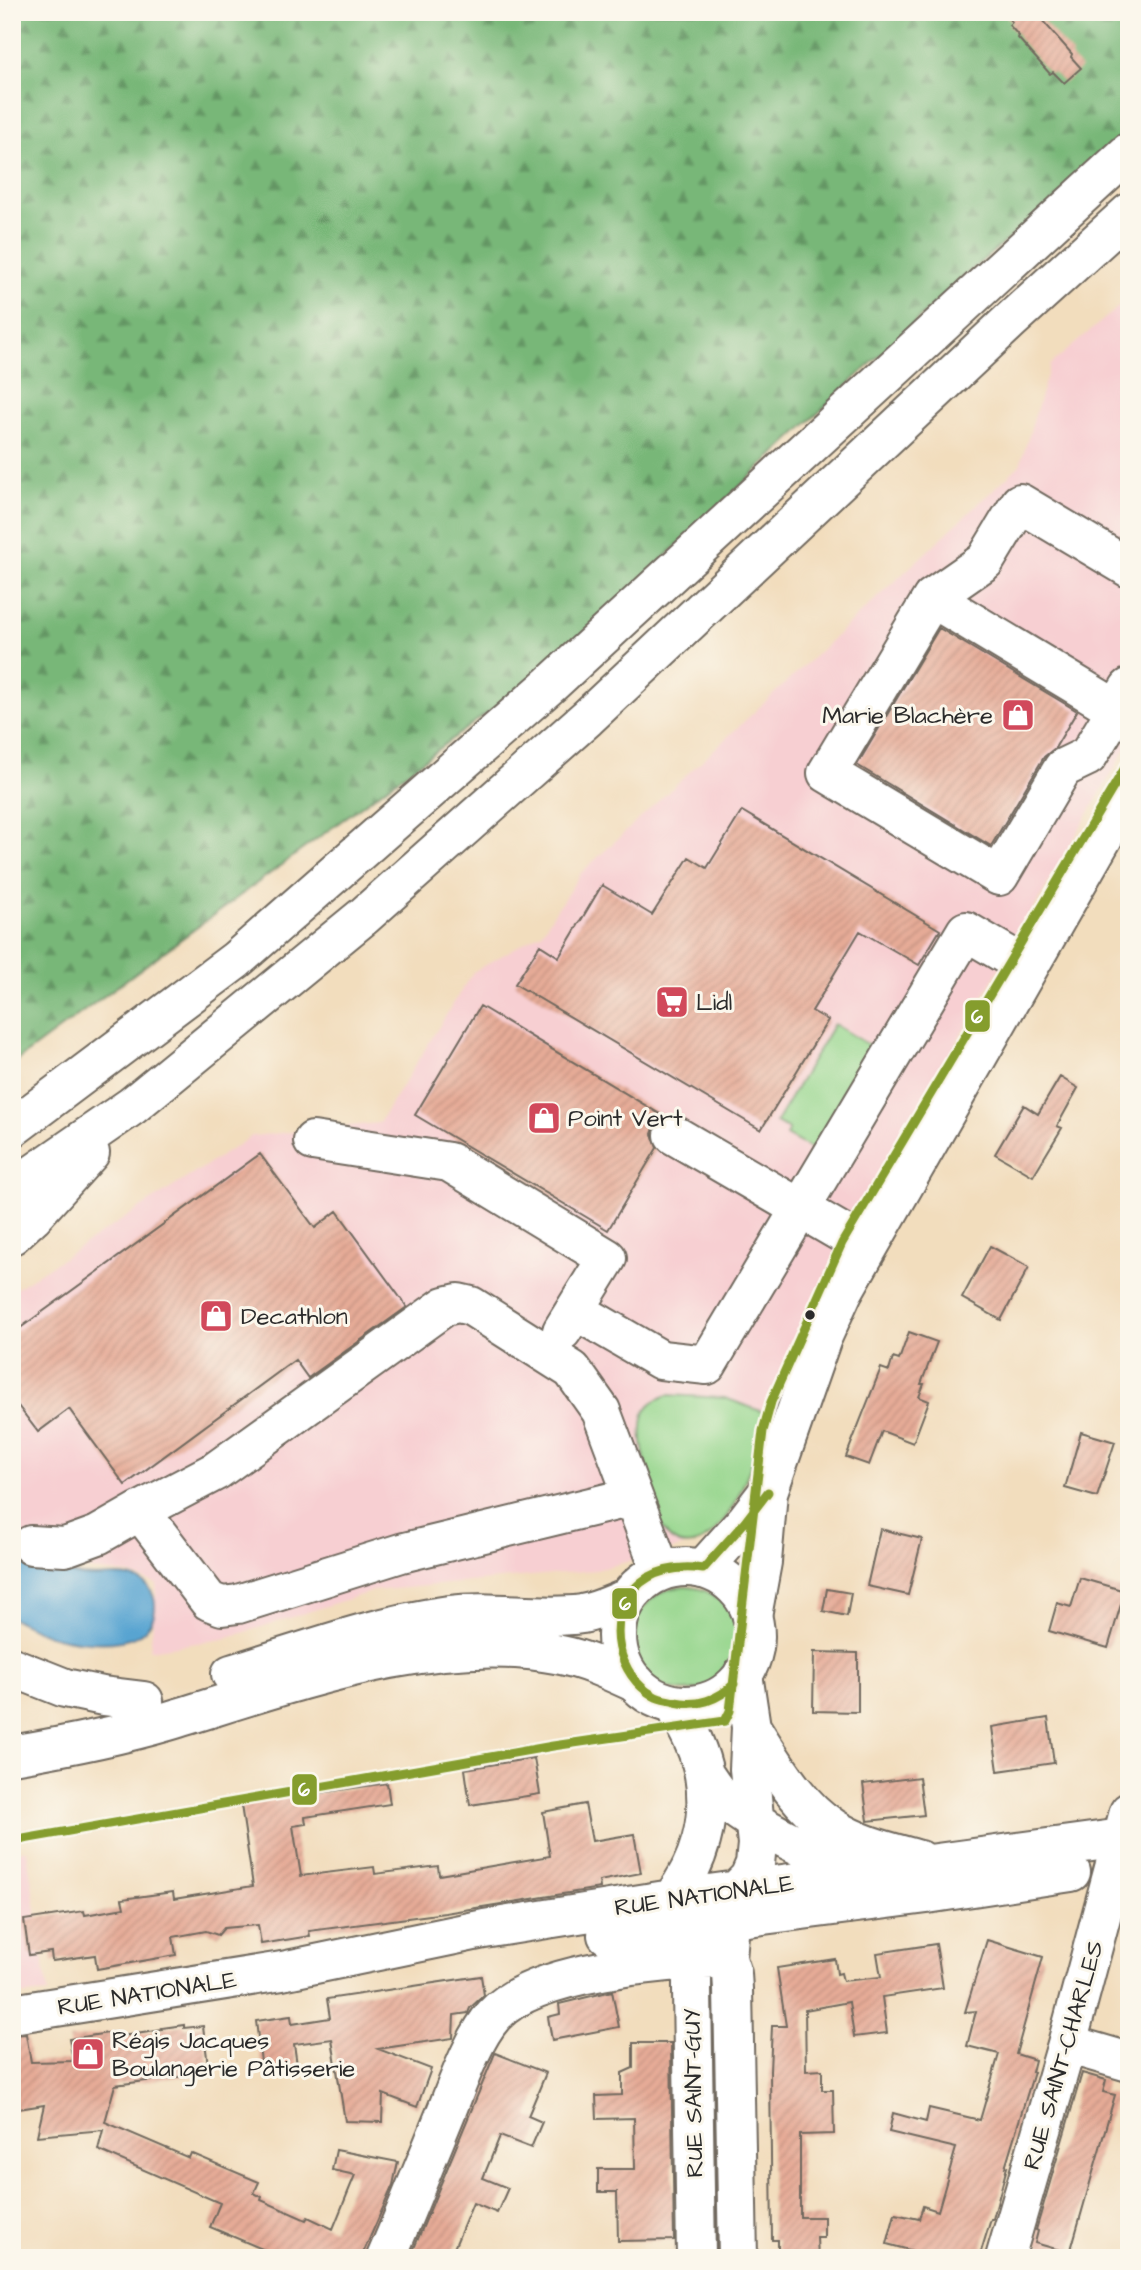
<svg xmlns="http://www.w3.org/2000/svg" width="1141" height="2270" viewBox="0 0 1141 2270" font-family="'Architects Daughter',sans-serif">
	<defs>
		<pattern id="forest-firs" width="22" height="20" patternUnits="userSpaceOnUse" patternTransform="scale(1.75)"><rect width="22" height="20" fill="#78b778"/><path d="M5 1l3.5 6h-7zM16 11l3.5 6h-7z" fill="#639563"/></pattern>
		<pattern id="building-hatch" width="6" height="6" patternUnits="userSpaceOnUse" patternTransform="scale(1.75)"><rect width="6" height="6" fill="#e6ab97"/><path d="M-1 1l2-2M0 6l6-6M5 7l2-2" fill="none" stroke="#c59382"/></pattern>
	</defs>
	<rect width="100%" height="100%" fill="#fbf7ec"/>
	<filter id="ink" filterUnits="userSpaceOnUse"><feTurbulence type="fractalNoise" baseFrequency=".0143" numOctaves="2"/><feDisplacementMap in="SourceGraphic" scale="14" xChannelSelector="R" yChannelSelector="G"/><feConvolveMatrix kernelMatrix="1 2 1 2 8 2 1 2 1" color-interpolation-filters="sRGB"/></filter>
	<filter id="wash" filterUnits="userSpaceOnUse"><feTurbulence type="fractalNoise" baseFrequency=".00686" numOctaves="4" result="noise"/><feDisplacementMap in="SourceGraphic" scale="28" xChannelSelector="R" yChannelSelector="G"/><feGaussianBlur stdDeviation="1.57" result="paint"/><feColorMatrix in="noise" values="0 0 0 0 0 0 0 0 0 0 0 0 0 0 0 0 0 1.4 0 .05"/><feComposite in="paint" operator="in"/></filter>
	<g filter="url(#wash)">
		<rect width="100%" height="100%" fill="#f2ddbd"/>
		<path fill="#f7cfd2" d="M1129,298V743L839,1247L801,1335L746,1477L697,1543L596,1570L373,1591L224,1639L150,1650L157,1584L128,1574L45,1565L12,1556V1291L252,1136L379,1123L473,972L541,933L581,873L1020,465L1050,365Z
			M12,1850H27L48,1993L12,1996Z"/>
		<path fill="#96d68d" stroke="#60805c" stroke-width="2" d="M834,1024L872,1047L876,1054L822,1155L786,1135L789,1129L776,1122Z
			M668,1395L725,1398L769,1414C756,1449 736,1527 699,1542C658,1559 649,1492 646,1467C643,1450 639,1431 644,1414C648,1402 658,1399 668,1395Z
			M633 1639a52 52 0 1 1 104 0a52 52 0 1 1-104 0Z"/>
		<path fill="url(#forest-firs)" stroke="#527152" stroke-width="2" d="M12,12H1129V137L962,278L540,674L12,1064Z"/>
		<path fill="#59a4d1" stroke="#42687e" stroke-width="2" d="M12,1563C35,1562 58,1572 81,1576C100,1579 121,1572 139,1580C160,1590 160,1620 141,1633C137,1637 126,1640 121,1641C99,1645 68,1641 46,1634C35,1630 23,1623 12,1618Z"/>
		<g id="blocks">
			<path fill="url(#building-hatch)" d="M1003,12H1035L1072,54L1071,57L1081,68L1064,83L1053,72L1050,74L1018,38L1019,36L1009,25L1012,22Z
				M939,628L1077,711L1055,748L1044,757L991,846L857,765Z
				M742,811L940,930L919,965L860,931L812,1011L828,1020L761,1130L515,984L540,945L559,957L602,885L652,915L689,857L707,868Z
				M480,1006L663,1116L656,1123L652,1134L657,1148L608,1230L415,1115Z
				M1060,1077L1078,1088L1057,1126L1062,1128L1033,1176L995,1154L1024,1105L1038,1114Z
				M260,1154L315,1228L337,1211L407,1307L308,1378L295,1360L125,1485L69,1409L38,1432L12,1398V1334Z
				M990,1246L1029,1267L1001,1320L962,1298Z
				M909,1332L937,1342L921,1384H924L919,1397L929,1401L913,1443L882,1431L869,1465L846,1457L881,1368L889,1371L893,1358L899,1360Z
				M1081,1432L1115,1442L1097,1497L1065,1488Z
				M880,1529L922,1539L908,1595L867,1586Z
				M1080,1578L1125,1591L1108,1648L1049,1631L1057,1603L1071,1607Z
				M827,1589L851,1593L847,1616L823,1611Z
				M814,1652L858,1653V1712L813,1711Z
				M1048,1718L1054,1763L998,1771L992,1727Z
				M534,1758L540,1794L470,1805L465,1769Z
				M919,1777L924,1815L868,1821L863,1784Z
				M387,1783L390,1804L305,1817L306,1824L293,1826L301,1876L374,1867L375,1874L438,1866L439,1875L550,1856L543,1812L585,1804L592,1841L634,1834L641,1873L599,1881L600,1888L445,1913L309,1931L310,1936L261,1944L258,1925L224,1928L218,1935L206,1931L173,1937L176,1955L97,1969L95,1955L52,1961L51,1952L29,1955L24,1920L84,1911L85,1915L124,1908L122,1899L173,1892L174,1899L253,1886L241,1805Z
				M987,1940L1043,1957L1016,2054L1035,2060L1032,2072H1034L1005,2167H1007L993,2219H991L979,2258H939L887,2244L895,2214L919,2219L923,2206L938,2211L956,2148L889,2132L893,2113L926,2122L929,2108L980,2120L999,2054L967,2046L976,2011L965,2012Z
				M936,1944L943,1988L882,1997L887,2033L854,2037L849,2002L805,2010L806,2071L822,2070V2090H833L834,2134L800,2135V2217H824V2238H817L818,2258H778V2240H772L770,2071L772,2026H786L777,1968L835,1959L837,1974L841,1973L843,1981L881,1977L877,1953Z
				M481,1976L484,1995L470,2008L468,2013L454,2015L453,2038L378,2049L431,2069L417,2107L383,2094L382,2122L345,2121L332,2039L294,2044L297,2065L262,2070L256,2021L291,2016L292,2024L330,2018L327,1999Z
				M612,1991L619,2027L552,2040L548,2017L560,2014L559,2004Z
				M184,2025V2028L203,2026L209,2073L115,2085L105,2122L189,2158L191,2153L259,2182L254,2193L262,2197L261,2200L306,2220L308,2217L333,2229L355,2175L332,2170L336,2150L398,2162L393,2185L361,2258H269L272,2253L210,2227L220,2203L98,2150L103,2130L37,2136L44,2105L12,2110V2035L26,2034L31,2062L73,2061L69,2039L115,2032V2037L163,2030L162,2028Z
				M633,2043H671L674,2240L618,2241L617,2192H598V2169H635L634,2118L597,2119L596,2096L622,2095V2073L633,2068Z
				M495,2053L546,2073L528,2116L542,2122L531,2148L500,2136L483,2178L508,2188L497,2213L473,2203L450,2258H410Z
				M1082,2073L1106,2080L1103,2092L1115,2095L1070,2253L1035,2243L1038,2231L1036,2230Z"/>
		</g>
	</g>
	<g filter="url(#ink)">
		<use href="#blocks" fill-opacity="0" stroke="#71695e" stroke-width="2"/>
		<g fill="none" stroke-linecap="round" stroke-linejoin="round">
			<defs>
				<path id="minor" d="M1129,568L1020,503L985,561L932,598L827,773L999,876L1063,768L1088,756L1129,688
					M932,598L1116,709
					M674,1135L868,1248
					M313,1141L449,1162L607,1258L562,1331
					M575,1310L661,1360L707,1365L966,931L1027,967
					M140,1511L216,1471L445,1306L458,1303L471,1306L572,1370L601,1411L661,1571
					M31,1545L65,1547L98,1535L140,1511L209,1601L222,1606L238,1604L401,1553L632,1497
					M703,1569L745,1522L768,1492
					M752,1616L762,1562L768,1492L822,1338L843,1292L1129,792
					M729,1935L727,1959L732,1974L733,1989L738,2258
					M1067,2044L1129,2062
					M386,2258C407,2209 427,2159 447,2110C458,2082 474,2037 494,2015C535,1970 668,1960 727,1959
					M696,2258L692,1990V1975L698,1960
					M1005,2258L1067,2044L1129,1812"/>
				<path id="major" d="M617 1636a69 69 0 1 1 138 0a69 69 0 1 1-138 0Z
					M751,1727C774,1763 797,1805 833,1828C859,1845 891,1852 920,1860
					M704,1774C710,1783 716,1793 724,1800C757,1828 822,1858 863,1873
					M672,1899C699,1863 712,1820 704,1775C700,1750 686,1726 674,1704
					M726,1901L749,1878L755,1864L757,1844L749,1769L751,1727L743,1674
					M607,1935L927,1894L1071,1872
					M12,2014L282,1971L484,1929L672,1899L1129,1837"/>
				<path id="highway" d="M12,1128L236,960L551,684L1129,152
					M12,1189L132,1106L364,916L587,718L1010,321L1129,213
					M12,1235L33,1216L90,1153
					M12,1667L65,1688L103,1696L144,1701
					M231,1674C303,1652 374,1625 449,1615C492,1609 541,1620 582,1614C599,1611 613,1604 628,1598
					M12,1755C65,1746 117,1736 168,1721C288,1685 435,1629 561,1655C587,1660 612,1672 636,1683"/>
			</defs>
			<use href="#minor" stroke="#71695e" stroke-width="42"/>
			<use href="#major" stroke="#71695e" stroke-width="42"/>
			<use href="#highway" stroke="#71695e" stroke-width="42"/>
			<use href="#minor" stroke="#fff" stroke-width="38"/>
			<use href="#major" stroke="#fff" stroke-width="38"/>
			<use href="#highway" stroke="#fff" stroke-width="38"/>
			<defs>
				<path id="bus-1" d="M734,1684C718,1700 697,1707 675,1702C668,1700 660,1700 654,1696C618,1676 605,1622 634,1589C651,1570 679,1565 703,1569L745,1522L768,1492
					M12,1841L553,1746L725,1721L730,1711L763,1431L771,1402L842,1243L1129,761"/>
			</defs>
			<use href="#bus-1" stroke="#fbf7ec" stroke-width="14"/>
			<use href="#bus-1" stroke="#859d2d" stroke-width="9"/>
		</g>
	</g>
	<defs>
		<symbol id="shop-square" viewBox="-11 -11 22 22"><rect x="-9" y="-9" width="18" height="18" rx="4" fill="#d1495b" stroke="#fbf7ec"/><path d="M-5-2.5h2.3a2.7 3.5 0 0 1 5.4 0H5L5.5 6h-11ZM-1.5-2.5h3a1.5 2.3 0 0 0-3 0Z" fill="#fff"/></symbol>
		<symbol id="supermarket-square" viewBox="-11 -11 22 22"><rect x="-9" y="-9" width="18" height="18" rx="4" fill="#d1495b" stroke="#fbf7ec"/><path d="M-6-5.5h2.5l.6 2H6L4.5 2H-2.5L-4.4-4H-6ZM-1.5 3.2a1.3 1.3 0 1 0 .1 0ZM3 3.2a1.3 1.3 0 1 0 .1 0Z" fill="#fff"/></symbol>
	</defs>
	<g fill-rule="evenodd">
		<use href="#shop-square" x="999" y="696" width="38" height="38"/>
		<use href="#supermarket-square" x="653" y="983" width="38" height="38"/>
		<use href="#shop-square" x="525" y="1099" width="38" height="38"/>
		<use href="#shop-square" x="197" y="1297" width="38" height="38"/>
		<use href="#shop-square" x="69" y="2035" width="38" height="38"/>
	</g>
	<circle fill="#2b2b2b" stroke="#fbf7ec" stroke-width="2.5" cx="810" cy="1315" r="6"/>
	<g text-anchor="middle" stroke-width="6" stroke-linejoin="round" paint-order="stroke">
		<g font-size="24" fill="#2b2b2b" stroke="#fbf7ec" text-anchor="start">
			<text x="993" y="723" text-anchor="end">Marie Blachère</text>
			<text x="696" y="1010">Lidl</text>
			<text x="568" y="1126">Point Vert</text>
			<text x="241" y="1324">Decathlon</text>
			<text x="112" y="2048">Régis Jacques<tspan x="112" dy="28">Boulangerie Pâtisserie</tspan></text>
		</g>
		<g font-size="24" fill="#2b2b2b" stroke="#fbf7ec">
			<text transform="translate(704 1895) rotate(-8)" y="8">RUE NATIONALE</text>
			<text transform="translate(147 1993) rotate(-9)" y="8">RUE NATIONALE</text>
			<text transform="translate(1063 2055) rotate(-74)" y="8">RUE SAINT-CHARLES</text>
			<text transform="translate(693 2093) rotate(-91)" y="8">RUE SAINT-GUY</text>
		</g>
	</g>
	<g stroke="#fbf7ec" stroke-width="2.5">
		<rect x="964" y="999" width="27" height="34" rx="7" fill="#859d2d"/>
		<rect x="611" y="1587" width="27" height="33" rx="7" fill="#859d2d"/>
		<rect x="291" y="1773" width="27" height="33" rx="7" fill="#859d2d"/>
	</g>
	<g font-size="19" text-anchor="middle" font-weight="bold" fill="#fff">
		<text x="977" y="1023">6</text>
		<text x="625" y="1610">6</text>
		<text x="304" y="1796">6</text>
	</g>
	<rect width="1141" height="2270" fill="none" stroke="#fbf7ec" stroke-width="42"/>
</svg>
